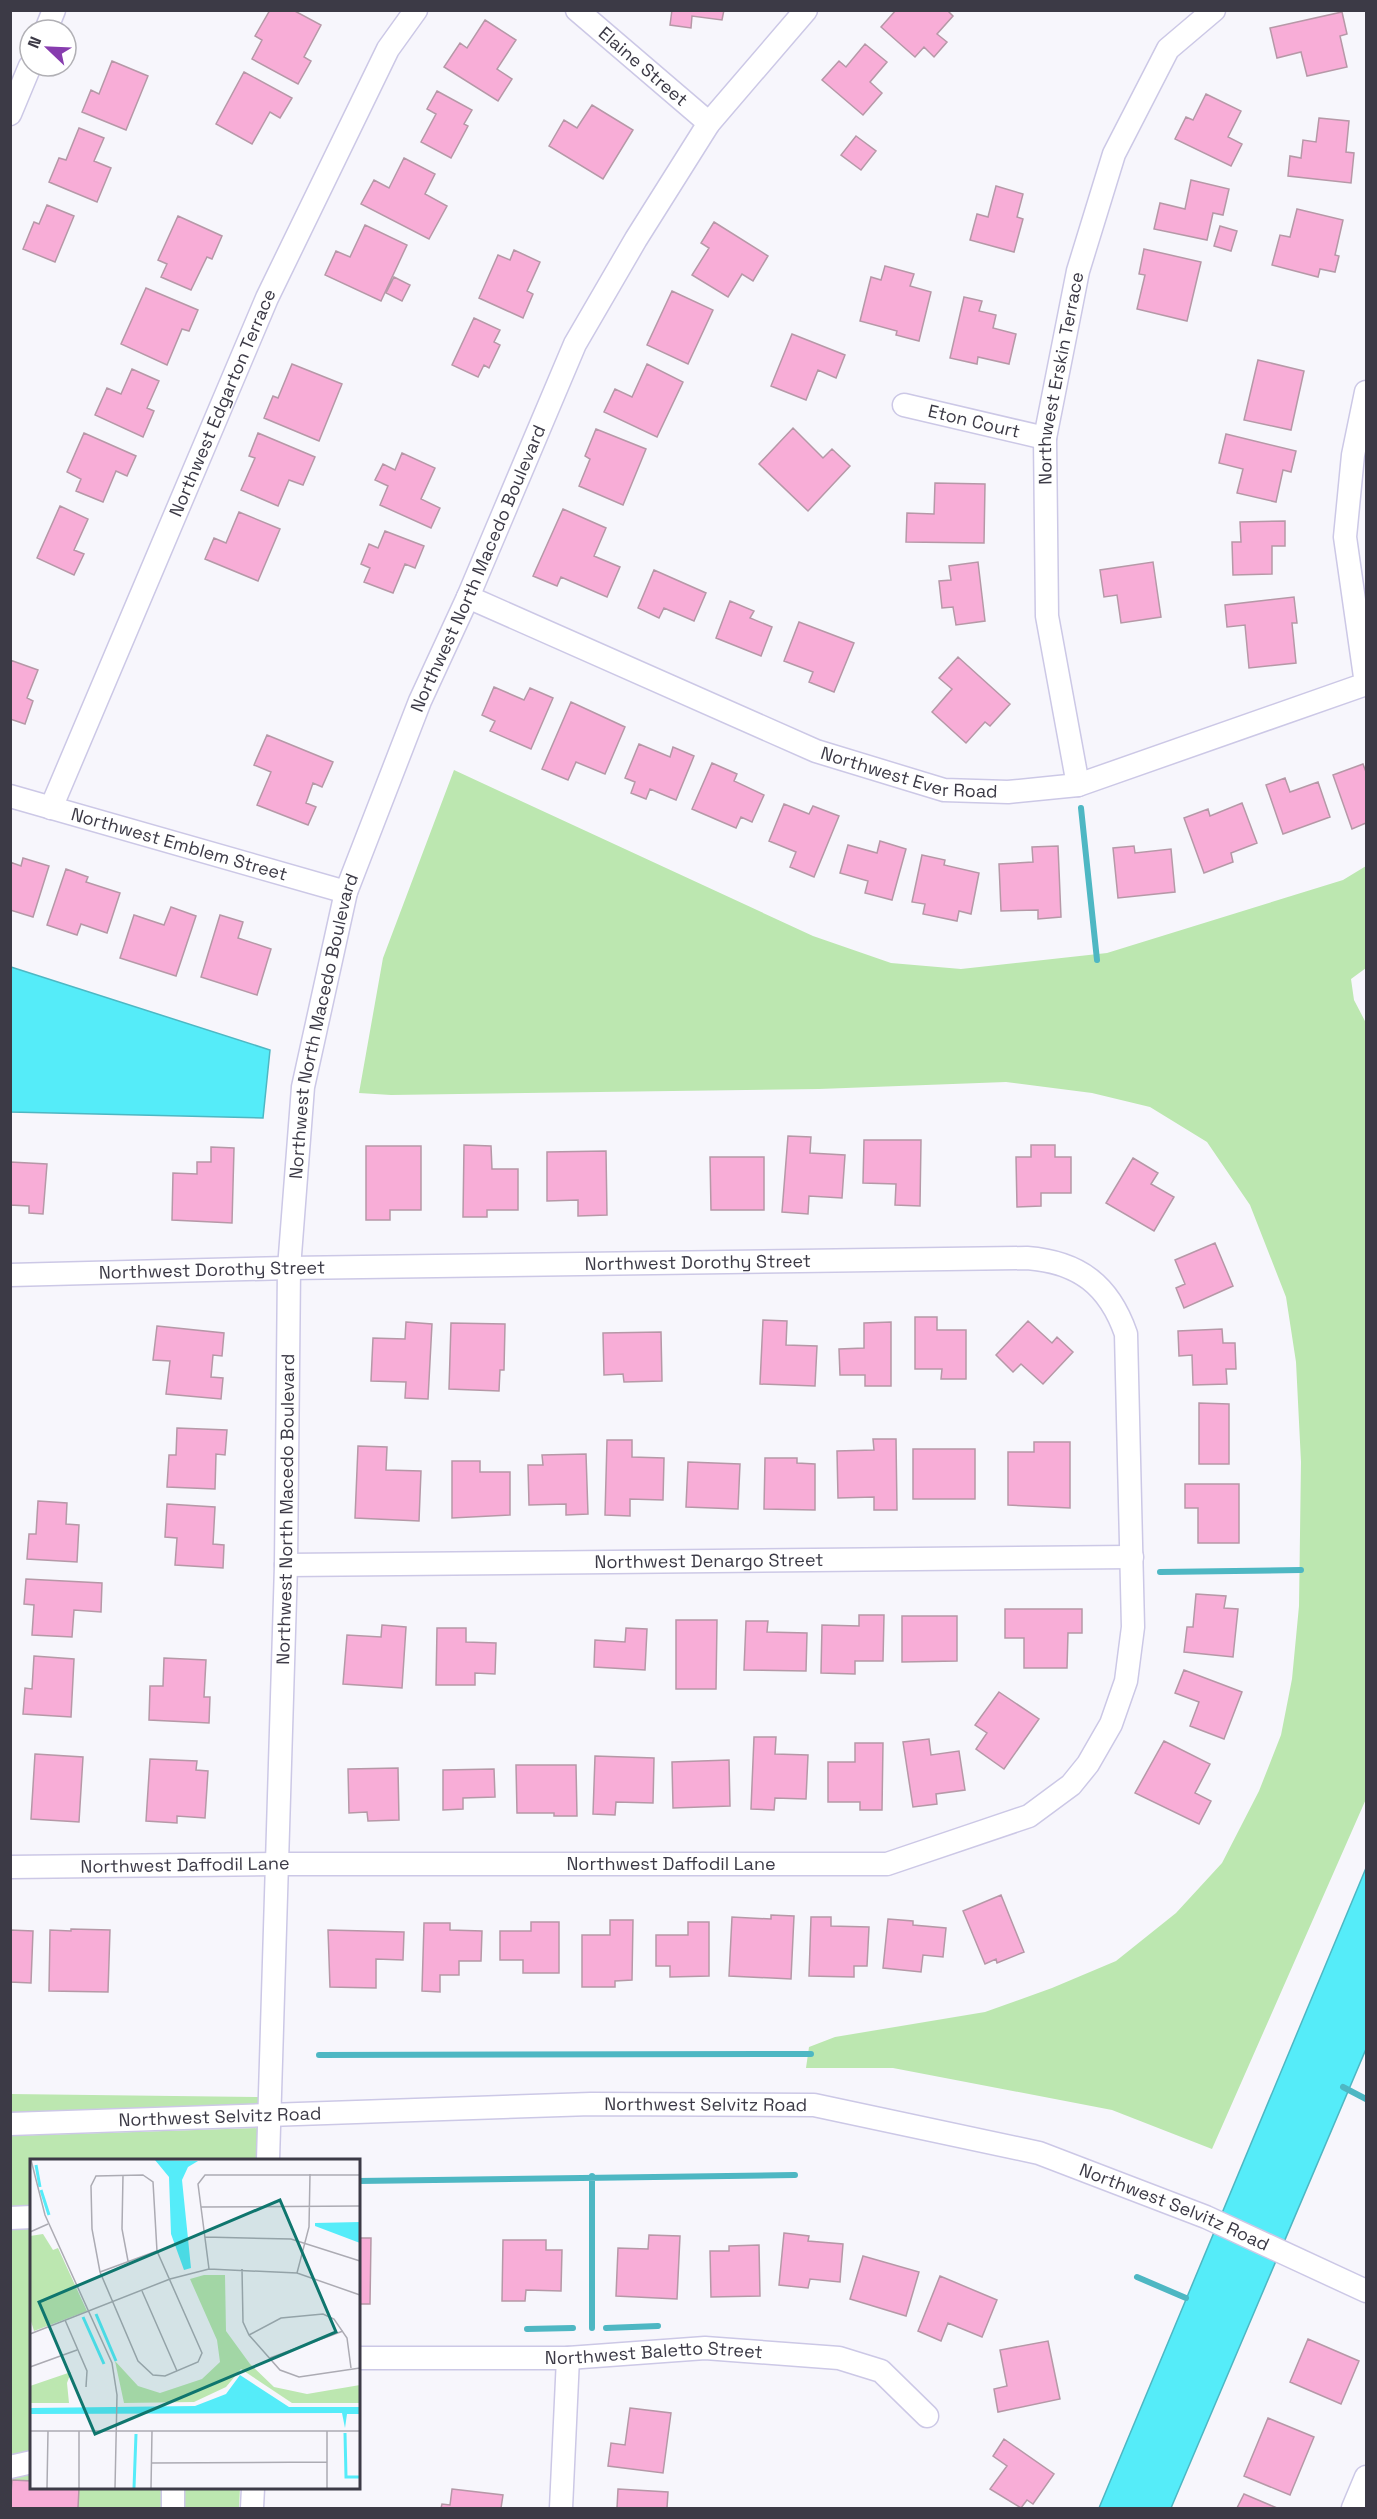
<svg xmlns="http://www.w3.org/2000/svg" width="1377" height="2519" viewBox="0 0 1377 2519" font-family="'Space Grotesk',sans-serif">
	<rect width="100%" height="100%" fill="#f7f6fc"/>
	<path fill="#bce7b0" d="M454,770L813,936L891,963L961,969L1107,953L1343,880L1366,866V968L1351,979L1354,1000L1366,1023V1799L1212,2149L1112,2110L893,2068H806L809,2047L835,2037L985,2012L1052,1988L1116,1961L1176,1913L1222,1863L1259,1791L1281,1735L1292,1679L1299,1606L1301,1462L1296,1362L1286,1297L1250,1205L1207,1142L1150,1107L1092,1093L1006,1082L819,1089L391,1095L359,1093L383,958Z
		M10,2094L259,2097V2105L11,2113Z
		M258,2128L256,2160H32V2488H240L239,2508H11L10,2136Z"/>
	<path fill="#55ecf9" stroke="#4eb7c3" stroke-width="1.5" d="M11,967L270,1050L263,1118L11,1112Z
		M1366,1868V2049L1171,2508H1099Z"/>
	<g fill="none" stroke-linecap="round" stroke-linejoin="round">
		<path stroke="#4eb7c3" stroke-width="6" d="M1081,808L1097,960
			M1160,1572L1301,1570
			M319,2055L811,2054
			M1343,2087L1366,2099
			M592,2176V2328
			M358,2181L795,2175
			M1137,2277L1186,2298
			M606,2328L658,2326
			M527,2329L573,2328"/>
	</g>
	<path fill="#f8add7" stroke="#b698a7" stroke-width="1.5" d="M270,10H293L321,25L304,57L311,61L298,84L252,59L262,40L255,36Z
		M672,10H724L722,20L692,16L691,28L670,25Z
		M896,10H947L953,16L937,34L947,42L934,57L924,47L915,57L881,27Z
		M1342,12L1347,34L1340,36L1347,67L1307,76L1301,52L1277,58L1270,28Z
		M485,20L516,40L497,69L512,79L498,101L444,67L460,43L467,48Z
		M865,44L887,62L870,82L882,93L863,115L822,80L839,61L846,67Z
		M112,61L148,76L126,130L82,112L91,90L99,94Z
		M244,72L292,98L280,118L270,112L252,144L216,124Z
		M437,91L472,110L464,124L468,126L451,158L421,142L436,114L427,109Z
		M1206,94L1241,111L1228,137L1242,144L1231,166L1175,139L1186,117L1193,120Z
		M592,105L633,130L603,179L549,146L564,120L577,128Z
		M1319,118L1349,121L1346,152L1354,153L1351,183L1288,176L1290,156L1301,158L1303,140L1316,142Z
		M79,128L104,138L94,161L111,168L97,202L49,182L59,158L66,160Z
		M856,136L876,151L861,170L841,155Z
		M404,158L435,174L425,194L447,206L429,239L361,204L374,180L389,188Z
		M1191,180L1229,189L1223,215L1213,213L1207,240L1154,229L1160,203L1185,209Z
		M996,186L1023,194L1017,217L1023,219L1014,252L970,240L977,214L988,217Z
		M47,205L74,216L55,262L23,249L34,222L39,224Z
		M1297,209L1343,220L1335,255L1339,256L1335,272L1320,269L1318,277L1272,265L1280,235L1290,237Z
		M178,216L222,236L212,259L207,257L191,290L161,277L167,264L158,260Z
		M714,222L768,256L753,281L742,274L728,297L692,275L709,248L701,243Z
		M365,225L407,245L381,301L325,275L336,251L350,257Z
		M1220,226L1237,231L1231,251L1214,246Z
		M1144,249L1201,262L1187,321L1137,309L1145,275L1139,274Z
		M514,250L540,262L527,291L533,294L523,318L479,298L498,255L510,260Z
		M885,266L914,274L910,286L931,292L919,341L896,335L897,331L860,321L871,277L881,280Z
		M394,277L410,285L402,301L386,293Z
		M146,288L198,310L189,331L182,329L167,365L121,344Z
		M672,291L713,310L688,364L647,345Z
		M964,297L982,301L979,311L996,315L993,328L1016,334L1009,364L978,357L977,364L950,358Z
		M474,318L500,330L494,342L500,345L489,368L484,365L478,377L452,365Z
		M792,334L845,355L836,378L818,370L806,400L771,386Z
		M1258,360L1304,371L1291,430L1244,420Z
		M292,364L342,384L319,441L264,418L273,396L278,398Z
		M647,364L683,382L657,437L604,412L615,389L632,397Z
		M132,369L159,381L147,408L154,411L143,437L95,415L107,388L121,394Z
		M793,428L823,458L832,449L850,466L808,511L759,464Z
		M596,429L646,449L623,505L579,486L590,459L585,456Z
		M84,433L136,456L127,476L116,471L103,502L76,491L81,479L67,472Z
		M258,433L315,457L303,485L289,480L278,506L241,490L255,458L249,456Z
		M1226,434L1296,451L1291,472L1283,470L1276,502L1237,493L1243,469L1219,463Z
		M402,453L435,468L421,499L440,508L431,528L380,505L388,486L375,480L383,464L395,470Z
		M935,483L985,484L984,543L906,542L907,513L934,514Z
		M60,506L88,519L74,550L84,554L74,575L37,558Z
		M563,509L606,528L594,556L620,567L607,597L561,577L557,586L533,576Z
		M239,512L280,529L258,581L205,559L214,538L226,543Z
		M1285,521V546H1272V574L1233,575L1232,542H1241L1240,522Z
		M385,531L424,546L415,568L405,564L393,593L364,582L370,568L361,564L369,544L378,548Z
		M978,562L985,621L956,625L953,607L942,608L939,581L951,580L949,566Z
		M1153,562L1161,617L1121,623L1117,595L1104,597L1100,570Z
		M654,570L706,593L694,621L664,608L659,618L638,608Z
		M1294,597L1297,623H1292L1296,663L1249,668L1245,625L1227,627L1225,605Z
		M730,601L754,611L750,618L772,627L761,656L716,638Z
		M799,622L854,643L834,692L809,682L813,672L784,661Z
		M958,657L1010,704L990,726L985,722L966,743L932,712L952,689L939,678Z
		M10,660L38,670L27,698L33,701L25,724L10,719Z
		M494,687L524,700L530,688L553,698L531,749L490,731L495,721L482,715Z
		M571,702L625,727L605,774L576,762L568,780L542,769Z
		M267,735L333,762L322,787L313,783L306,803L316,807L308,825L257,805L271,772L254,765Z
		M639,744L670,757L673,747L694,756L676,800L650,789L646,799L631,793L635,782L625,778Z
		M712,763L737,774L734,781L764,795L752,822L741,817L736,828L692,809Z
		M1363,764L1366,772V823L1352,829L1333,775Z
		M1285,778L1290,792L1318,782L1330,817L1283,834L1266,785Z
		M1242,803L1257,843L1231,853L1233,862L1204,873L1184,818L1208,809L1210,816Z
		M784,804L809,814L813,806L839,816L814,877L790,867L796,852L769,841Z
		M880,841L906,849L892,900L865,893L868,881L840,873L848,845L877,853Z
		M1058,846L1061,917L1038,919V910L1001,911L999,864L1033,862L1032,847Z
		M1134,846L1135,853L1171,849L1175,892L1118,898L1113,848Z
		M922,855L945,860L944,865L979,873L971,914L959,911L957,921L923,914L925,904L912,902Z
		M23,858L49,866L33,917L10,910V862L21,866Z
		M66,869L88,877L86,882L120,893L107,933L81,924L77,935L47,925Z
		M171,907L196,916L176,976L120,958L134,915L164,925Z
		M220,915L243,922L238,938L271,949L257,995L201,977Z
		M788,1136L811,1137L810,1153L845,1155L842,1198L809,1196L808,1214L782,1212Z
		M864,1140H921L920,1206L895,1205L896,1184L863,1183Z
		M464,1145L491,1146L492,1169H518V1210H487V1217H463Z
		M1031,1145H1055V1157H1071V1193H1041V1206L1017,1207L1016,1157H1031Z
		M366,1146H421V1210H390V1220H366Z
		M211,1147L234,1148L232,1223L172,1220L173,1173L197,1174V1162H211Z
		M606,1151L607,1215L578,1216V1200L547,1201V1152Z
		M710,1157H764V1210H711Z
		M1133,1158L1158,1173L1151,1184L1174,1197L1154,1231L1106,1203Z
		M10,1162L47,1164L43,1214L29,1213V1206L10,1205Z
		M1215,1243L1233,1286L1184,1308L1176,1288L1185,1284L1175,1260Z
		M915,1317H937V1330H966V1379H941L942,1369H915Z
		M763,1320L787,1321L786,1345L817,1346L815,1386L760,1384Z
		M1028,1321L1052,1343L1057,1337L1073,1352L1043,1384L1021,1364L1013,1372L996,1355Z
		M406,1322L432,1324L428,1399L405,1398L406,1382L371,1381L373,1338L405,1339Z
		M891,1322V1386H865V1375H840L839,1349L864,1348V1323Z
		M451,1323L505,1324L504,1370H500L499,1391L449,1389Z
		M157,1326L224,1333L222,1356L213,1355L211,1377L223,1378L221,1399L166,1394L170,1361L153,1360Z
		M1222,1329L1223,1343H1235L1236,1369H1226L1227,1384L1193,1385L1192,1355L1179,1356L1178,1331Z
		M661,1332L662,1381L624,1382L623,1374L604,1375L603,1333Z
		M1199,1403L1229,1404V1464H1199Z
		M177,1428L227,1430L225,1455L216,1454L215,1489L167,1487L169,1455H176Z
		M873,1439H896L897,1510H874V1497L838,1498L837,1451L874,1450Z
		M607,1440H632V1457L664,1458L663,1500L630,1499V1516L605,1515Z
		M1034,1442H1070V1508L1008,1505V1452H1034Z
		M358,1446L387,1447L386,1470L421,1471L419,1521L355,1518Z
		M913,1449H975V1499H913Z
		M586,1454L588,1514L566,1515V1504L529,1505L528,1465H543L542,1455Z
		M765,1458H797V1463L815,1464V1510L764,1509Z
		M452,1461H480V1472H510V1515L452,1518Z
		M688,1462L740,1464L738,1509L686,1507Z
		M1185,1484H1239V1543H1198V1508H1185Z
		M38,1501L67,1503L66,1524L79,1525L77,1562L27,1559L29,1534H36Z
		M167,1504L215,1507L213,1544L224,1545L223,1568L175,1565L177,1538L165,1537Z
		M26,1579L102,1583L101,1612L74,1610L72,1637L32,1635L34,1605L24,1604Z
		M1196,1594L1226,1596L1224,1608L1238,1609L1233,1657L1184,1652L1187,1627H1193Z
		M1005,1609H1082V1633H1068L1067,1668H1024V1638H1005Z
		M859,1615H884L883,1661H855V1674L821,1673L822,1625L859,1626Z
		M902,1616H957V1661L902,1662Z
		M676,1620H717L716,1689H676Z
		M746,1621H768L767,1632L807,1633L806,1671L744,1670Z
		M382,1625L406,1627L402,1688L343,1684L347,1635L381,1637Z
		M437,1628H466V1642L496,1643L495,1674L475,1673V1685H436Z
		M626,1628L647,1629L645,1670L594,1667L595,1640L625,1642Z
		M34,1656L74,1659L71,1717L23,1714L25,1688L32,1689Z
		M164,1658L206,1660L204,1697H210L209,1723L149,1720L150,1686H163Z
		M1184,1670L1242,1692L1224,1739L1190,1726L1199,1702L1175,1693Z
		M999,1692L1039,1719L1004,1769L976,1749L987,1733L975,1725Z
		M754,1737H776L775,1754L808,1755L806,1799L775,1798L774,1810L751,1809Z
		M929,1739L931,1755L959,1751L965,1790L936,1794L937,1804L913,1807L903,1742Z
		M1164,1741L1210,1764L1195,1793L1211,1801L1199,1824L1135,1793Z
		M855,1743H883L882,1810H860V1802H828V1762H855Z
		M35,1754L83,1757L79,1822L31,1819Z
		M595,1756L654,1758L653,1803L616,1802L615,1815L593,1814Z
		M150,1759L197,1761L196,1770L208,1771L205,1818L177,1816V1823L146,1821Z
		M729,1760L730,1806L673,1808L672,1762Z
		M516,1765H576L577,1816H554V1813H517Z
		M398,1768L399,1820L368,1821L367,1812L349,1813L348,1769Z
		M494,1769L495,1797L463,1798V1809L443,1810V1770Z
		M1001,1895L1024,1952L997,1963L996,1959L985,1964L963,1911Z
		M771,1915L794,1916L791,1979L729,1976L732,1917L771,1919Z
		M811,1917H831V1926L869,1927L867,1966H854V1977L809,1976Z
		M888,1919L913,1921V1925L946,1928L943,1957L923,1955L921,1972L883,1968Z
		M610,1920H633L632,1980L615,1981V1987H582V1935H610Z
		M531,1922H559V1973H523V1960H500V1931H531Z
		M688,1922H709V1976L670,1977V1966H656V1935H688Z
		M424,1923H450V1930L482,1931L481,1961H459V1975H440V1992L422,1991Z
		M71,1929L110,1930L108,1992L49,1991L50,1930L71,1931Z
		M10,1930L33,1931L31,1983L10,1982Z
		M328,1930L404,1932L403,1960L376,1959V1988L330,1987Z
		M784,2233L809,2236L808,2241L843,2244L840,2282L810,2279L808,2288L779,2285Z
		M649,2235L680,2236L677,2299L616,2296L618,2248L648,2249Z
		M358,2238H371L370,2304H358Z
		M503,2240H546V2250H562L561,2291L526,2290L525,2301H502Z
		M759,2245L760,2296L711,2297L710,2251H729V2246Z
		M863,2256L919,2272L906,2316L850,2299Z
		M940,2276L997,2300L982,2337L948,2323L941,2341L918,2331Z
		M1308,2339L1359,2361L1341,2404L1290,2382Z
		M1048,2341L1060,2399L998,2412L994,2389L1007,2386L1000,2350Z
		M630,2408L671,2413L663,2473L608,2466L611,2443L625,2445Z
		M1268,2418L1314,2437L1290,2495L1244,2476Z
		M1004,2439L1054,2474L1033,2504L1027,2500L1021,2508L990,2489L1007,2466L993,2456Z
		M12,2480L32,2481V2488H79L78,2508H10Z
		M452,2489L503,2495L501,2508H441L442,2504L450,2505Z
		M618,2489L668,2492L667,2508H617Z
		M1244,2494L1277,2508H1237Z"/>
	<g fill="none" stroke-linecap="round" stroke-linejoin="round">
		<defs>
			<g id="minor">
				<path id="s1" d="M577,10L709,123"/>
				<path d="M46,30L54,10"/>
				<path d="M10,114L30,66"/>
				<path id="s2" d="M904,405L1045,438"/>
				<path id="s3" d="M468,597L816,751L944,790L1008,792L1078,785L1366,684L1345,537L1353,455L1366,392"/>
				<path id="s4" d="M1078,785L1047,616L1045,438L1078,271L1114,154L1168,49L1214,10"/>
				<path id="s5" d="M10,796L346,892"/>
				<path id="s6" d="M51,808L267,298L388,49L416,10"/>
				<path id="s7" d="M10,1275L289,1268L1027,1258C1079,1262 1109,1285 1126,1334L1133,1627L1126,1681L1111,1724L1088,1764L1071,1785L1029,1816L887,1864H279L10,1867"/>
				<path id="s8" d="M286,1565L1132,1557"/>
				<path id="s9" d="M10,2124L591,2104L814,2105L1039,2153L1206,2217L1366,2291"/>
				<path id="s10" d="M268,2160L286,1565L289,1268L303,1087L346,892L420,701L468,597L575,344L636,239L709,123L806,10"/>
				<path d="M10,2218L32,2217"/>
				<path id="s11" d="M358,2358H568L705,2348L839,2358L881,2371L927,2416"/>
				<path d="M10,2467L32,2462"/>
				<path d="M173,2508V2488"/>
				<path d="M252,2508L253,2488"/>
				<path d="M561,2508L568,2358"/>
				<path d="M1353,2508L1366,2477"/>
			</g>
		</defs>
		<use href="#minor" stroke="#ccc8e6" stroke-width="25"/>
		<use href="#minor" stroke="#fff" stroke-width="22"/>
	</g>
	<g text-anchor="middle" stroke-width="5" stroke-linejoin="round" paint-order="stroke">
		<g font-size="18" fill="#3c3a46" stroke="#fff">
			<text dy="6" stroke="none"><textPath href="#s1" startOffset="87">Elaine Street</textPath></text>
			<text dy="6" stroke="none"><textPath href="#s4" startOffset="411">Northwest Erskin Terrace</textPath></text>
			<text dy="6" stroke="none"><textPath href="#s6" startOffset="440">Northwest Edgarton Terrace</textPath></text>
			<text dy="6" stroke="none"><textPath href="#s2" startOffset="72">Eton Court</textPath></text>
			<text dy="6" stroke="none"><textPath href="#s10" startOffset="1623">Northwest North Macedo Boulevard</textPath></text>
			<text dy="6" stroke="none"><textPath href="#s3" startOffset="477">Northwest Ever Road</textPath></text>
			<text dy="6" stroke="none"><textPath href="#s5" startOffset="176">Northwest Emblem Street</textPath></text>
			<text dy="6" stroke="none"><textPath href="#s10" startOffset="1137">Northwest North Macedo Boulevard</textPath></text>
			<text dy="6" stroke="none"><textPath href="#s7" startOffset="688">Northwest Dorothy Street</textPath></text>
			<text dy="6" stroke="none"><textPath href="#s7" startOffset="202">Northwest Dorothy Street</textPath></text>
			<text dy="6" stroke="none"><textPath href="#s10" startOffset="651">Northwest North Macedo Boulevard</textPath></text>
			<text dy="6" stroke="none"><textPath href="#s8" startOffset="423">Northwest Denargo Street</textPath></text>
			<text x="671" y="1870">Northwest Daffodil Lane</text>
			<text transform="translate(185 1865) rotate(-1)" y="6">Northwest Daffodil Lane</text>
			<text dy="6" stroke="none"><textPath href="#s9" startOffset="696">Northwest Selvitz Road</textPath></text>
			<text dy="6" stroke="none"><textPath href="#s9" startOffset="210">Northwest Selvitz Road</textPath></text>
			<text dy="6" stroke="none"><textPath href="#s9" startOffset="1180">Northwest Selvitz Road</textPath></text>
			<text dy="6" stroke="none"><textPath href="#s11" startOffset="296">Northwest Baletto Street</textPath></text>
		</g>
	</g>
	<g transform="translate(30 2159)">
		<rect width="330" height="330" fill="#f7f6fc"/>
		<path d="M13,75L23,91L28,89L57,152L4,172L0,159V77ZM174,116H195L196,172L220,205L244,228L277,235L330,226V244H262L211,210L196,228L164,243L94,244L85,202L108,227L130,234L172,220L190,203L187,181L160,120ZM41,213L37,224L39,244H0V227Z" fill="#bce7b0"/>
		<path d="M125,1L168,2L158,8L152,21L161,109L154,111L141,75L139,18ZM330,63V84L285,67V64ZM210,216L259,248H330V255H317L315,269L312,254L0,255V249L165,247L196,235Z" fill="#55ecf9"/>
		<path fill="none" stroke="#55ecf9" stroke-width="3" d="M6,6L10,28M11,31L19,56M66,155L86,202M53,158L74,205M315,274L316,318H329M104,329L106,275"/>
		<path fill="none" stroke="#acabb3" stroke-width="1.5" d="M1,1L15,56L82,204L87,236L85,329M93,16L92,70L98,102M113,16L123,23L127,92L172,194L168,203L135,217L123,216L108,202L70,113L62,70L61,27L66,17ZM171,48L330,47M0,73L18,65M175,78L261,80L330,102M179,110L168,25L175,16H330M212,110L213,163L219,176L250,211L269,218L330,209M70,113L127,92M267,114L279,68L280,15M112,132L147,212M35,161L57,212L56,228M0,175L140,120L179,110L267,114L330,136M219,176L251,159L293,155L304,160L317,179L321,209M240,199L313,172M0,208L47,191M0,272H330M121,304L297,303M17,329L18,272M49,329V272M121,329L122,272M297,329V272"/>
		<path fill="#0f766e" fill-opacity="0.15" stroke="#0f766e" stroke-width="3" d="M250,41L306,173L65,275L9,143Z"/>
		<rect width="330" height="330" fill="none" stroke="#3c3a46" stroke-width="3"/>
	</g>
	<rect width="1377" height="2519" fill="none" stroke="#3c3a46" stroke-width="24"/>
	<g transform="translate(48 48) rotate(293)"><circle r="28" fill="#ffffff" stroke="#b1b0b5" stroke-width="1.5"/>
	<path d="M0-4.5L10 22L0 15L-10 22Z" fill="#873cae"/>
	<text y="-9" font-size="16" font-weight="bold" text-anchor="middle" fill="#3c3a46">N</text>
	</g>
</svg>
